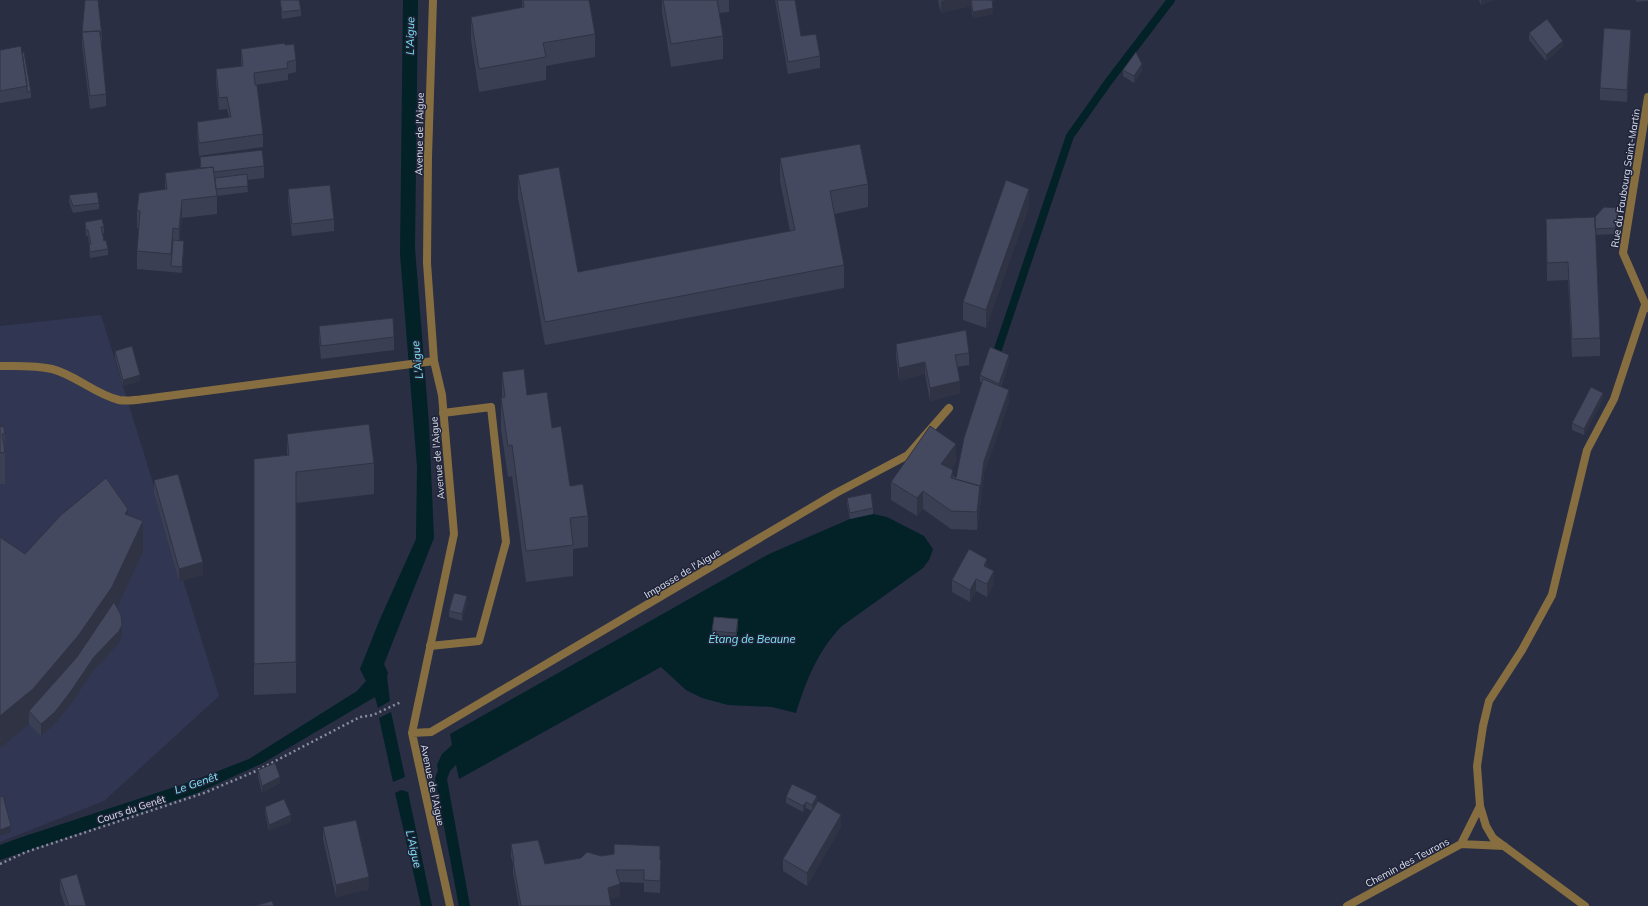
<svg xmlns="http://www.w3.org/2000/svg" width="1648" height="906" viewBox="0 0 1648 906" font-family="Mulish,sans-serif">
	<rect width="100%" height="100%" fill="#292e43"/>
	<path fill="#313752" d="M101,315L219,696L104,801L0,842V326Z"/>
	<path fill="#022228" d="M403,0H418L415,248L429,424L434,538L384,664L388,673L387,677L390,701L378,708L375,697L263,763L197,793L0,860V845L19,838L190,782L249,759L357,691L366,681L360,669L380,619L416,539L417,467L400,254Z
		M873,514L887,517L924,536L933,549L929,560L923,568L842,626C818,650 806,681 796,713L772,707L728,705L702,698L686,690L661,667L459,779L456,765L450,771L447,779L470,906H463L437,765L442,754L452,745L450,734L769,554L850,519Z
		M391,712L405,777L393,782L379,718Z
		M401,790L408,792L432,906H421L395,793Z"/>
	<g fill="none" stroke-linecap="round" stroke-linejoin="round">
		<path stroke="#022228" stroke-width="8" d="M996,355L1070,136L1109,81L1171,0
			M443,768L439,779L463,906"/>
		<path stroke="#888d9e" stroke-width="2.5" stroke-dasharray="2 3" stroke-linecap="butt" d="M0,864L26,852L204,793L256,771L360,717L373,715L401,702"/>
		<path stroke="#866e41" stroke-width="8" d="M0,366C17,366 35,365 52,369C76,375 94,394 119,400C129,402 142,399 152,398L434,361
			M430,646L479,641L506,542L491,407L443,413"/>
		<path stroke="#866e41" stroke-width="8" d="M433,0L428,157L427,263L434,361L442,395L454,534L412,733L450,906
			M1647,308L1623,253L1648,97
			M412,733L431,732L836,493L908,455L949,408
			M1480,806L1486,826L1493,838L1585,906
			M1461,844L1480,806L1477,766L1483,726L1489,701L1522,650L1552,595L1587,450L1614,399L1645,305
			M1347,906L1461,844L1504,846"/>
	</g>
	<path fill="#3a3f53" d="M280,0L301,10V16L282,19Z
		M522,0H589L595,34V57L546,66V80L479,92L471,40V17L522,8Z
		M662,0H729V12L719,13L723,36V59L671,67L662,12Z
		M775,0H795L801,36L820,56V68L788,74Z
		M938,0H995V1H992L993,14L973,18L971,6L941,13Z
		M1479,0H1494L1481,5Z
		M1636,0H1648V1L1636,2Z
		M82,32L102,36V42H101L106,94V106L90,109L82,45Z
		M1529,33L1563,47L1546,61L1529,40Z
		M1631,42L1627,102L1600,100V88Z
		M285,45L296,60V72L288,74V80L255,85L263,134V147L199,156L197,134V122L229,117L227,109L219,110L216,82V69L241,66V49Z
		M0,50L22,52L31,92V98L0,103Z
		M1123,70L1142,71L1134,83L1123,76Z
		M200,157L264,166V178L247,180L248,192L217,196V214L182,218L179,241L184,248L182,273L137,269V251L139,228H137V210L165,189V173L200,168Z
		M780,158L868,184V207L834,214L844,265V288L545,345L518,198V175L578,272L790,231L780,181Z
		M288,189L334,219V231L292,236L288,201Z
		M69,195L99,203V209L73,213L69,202Z
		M1029,206L986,328L963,320V302Z
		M1619,215L1615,234L1595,235L1600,338V356L1572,357L1568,280L1547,281L1546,219L1595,217Z
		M85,222L104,227V233H103L104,241L108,249V255L90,258L89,250V244L88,236H86L85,229Z
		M319,326L394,337V350L321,359L319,339Z
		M896,344L969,353V365L957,367L960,393L930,401L925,374L899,381L896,357Z
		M115,351L140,381L123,386L115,358Z
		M1009,361L1001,387L1009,402L984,474L977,530L951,529L923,509L917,516L891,500V482L956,462L951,469L953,476L956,478L982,383L980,382V375Z
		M502,372L527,395L552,428L570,486L588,516V547L573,549V576L526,582L512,476L508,477L501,429V398L502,397Z
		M1603,399L1584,435L1572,430V423Z
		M0,424V426L5,434V484H0Z
		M287,434L374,463V494L296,503V693L254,695V459L287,455Z
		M154,480L203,575L179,581L154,493Z
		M847,498L873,508V514L850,519L847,504Z
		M128,515L143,552L117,608L122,637L119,643L94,670L71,704L55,724L41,736L29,724L25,554Z
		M987,568L994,584L987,597L976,591L970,602L952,592V580Z
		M467,602L462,621L449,617V611Z
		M738,626L736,639L712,638V631Z
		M258,770L280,783L262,793L258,777Z
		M786,797L817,802L812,811L806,808L803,812L786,803Z
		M265,807L291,822L269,831L265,813Z
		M323,827L369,889L336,897L323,839Z
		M841,827L807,886L783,871V859Z
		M511,844L545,864L601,856L660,860L661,873L660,893L644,892V883L620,882V897L610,899L611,906H519L513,873V864L511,857Z
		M60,879L86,906H65L60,891Z"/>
	<path fill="#303343" d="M946,0H995V1L972,6L971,0V6L941,13V1Z
		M1481,0H1494L1481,5Z
		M993,8V14L973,18V12Z
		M1631,30V42L1627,102V90Z
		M1563,41V47L1546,61V55Z
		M1142,64V71L1134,83V76Z
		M1029,189V206L986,328V310Z
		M182,200V218L179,247V229Z
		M1619,208V215L1615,234V228Z
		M173,228V246L171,266V254Z
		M184,241V248L182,273V267Z
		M1009,355V361L999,390V384Z
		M925,362V374L899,381V368Z
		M140,375V381L123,386V380Z
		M960,381V393L930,401V388Z
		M1009,390V402L984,474L977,530V512L980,486L984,461Z
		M1603,393V399L1584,435V429Z
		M956,444V462L941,482V464Z
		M923,491V509L917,516V498Z
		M128,509V540L125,514Z
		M143,521V552L112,619L29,711V724L0,748V716Z
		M987,559V571L984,566Z
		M203,562V575L179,581V569Z
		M994,571V584L987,597V584Z
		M976,579V591L970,602V590Z
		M467,596V602L462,621V614Z
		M738,619V626L736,639V633Z
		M122,625V637L119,643L94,670L71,704L55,724L41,736V724L94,657Z
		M280,777V783L262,793V786Z
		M817,796V802L812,811V805Z
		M806,802V808L803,812V806Z
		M291,815V822L269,831V825Z
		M841,815V827L807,886V873Z
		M11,826V832L0,836V830Z
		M661,860V873L660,893V881Z
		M369,877V889L336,897V885Z
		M620,884V897L608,900V888Z"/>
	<path fill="#444960" stroke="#303343" d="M85,0H98L102,36H100V31L82,32Z
		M280,0H299L301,10L282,12Z
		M523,0H589L595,34L543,43L546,57L479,69L471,17L524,7Z
		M663,0H717L723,36L671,44Z
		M777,0H795L801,36L816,34L820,56L788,62Z
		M971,0H992L993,8L973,12Z
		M1547,19L1563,41L1546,55L1529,33Z
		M1604,28L1631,30L1627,90L1600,88Z
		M100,31L106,94L90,96L82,32Z
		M285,43V45L294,44L296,60L287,62L288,68L254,73L255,85H257L263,134L199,143L197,122L231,117L227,97L219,98L216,69L243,66L241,49Z
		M21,46L27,86L0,91V50Z
		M22,52H24L31,92H27V86Z
		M1136,52L1142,64L1134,76L1123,70Z
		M860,144L868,184L830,191L844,265L545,322L518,175L559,167L578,272L795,230L780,158Z
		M262,150L264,166L214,172L213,167L201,168L200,157Z
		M213,167L217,196L182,200L179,229L173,228L171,254L137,251L140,211L137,210L139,193L167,189L165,173Z
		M247,174L248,186L216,189L215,178Z
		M1006,180L1029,189L986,310L963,302Z
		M330,185L334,219L292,224L288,189Z
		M97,192L99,203L73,206L69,195Z
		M1604,207L1619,208L1615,228L1595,229V217Z
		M1595,217L1600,338L1572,339L1568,262L1547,263L1546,219Z
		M102,219L104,227H101L104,241L106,240L108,249L90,252L89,244H91L88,230H86L85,222Z
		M173,240L184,241L182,267L171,266Z
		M393,318L394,337L321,346L319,326Z
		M966,330L969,353L955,355L960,381L930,388L925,362L899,368L896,344Z
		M132,346L140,375L123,380L115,351Z
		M990,347L1009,355L999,384L980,375Z
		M524,369L527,395L547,392L552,428L561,426L570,486L583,484L588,516L570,518L573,545L526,551L512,445L508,446L501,398L505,397L502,372Z
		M983,379L1009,390L984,461L980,491V486L952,478L953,476L956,478L964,438Z
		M1591,387L1603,393L1584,429L1572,423Z
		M0,424V426L4,427L5,434H2L5,452L0,453Z
		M369,424L374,463L296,472V662L254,664V459L289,455L287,434Z
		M930,426L956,444L941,464L953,470L951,478L980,486L977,512L951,511L923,491L917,498L891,482Z
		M178,474L203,562L179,569L154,480Z
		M106,478L128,509L125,514L143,521L112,587L78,636L33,689L0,716V537L25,554L61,515Z
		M871,493L873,508L850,513L847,498Z
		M969,549L987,559L984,566L994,571L987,584L976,579L970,590L952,580Z
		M454,593L467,596L462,614L449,611Z
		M114,602L121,615L122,625L119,631L94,657L71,691L55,712L41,724L29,711L77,657Z
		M714,617L738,619L736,633L712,631Z
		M275,763L280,777L262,786L258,770Z
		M792,784L817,796L812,805L806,802L803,806L786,797Z
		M3,796L11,826L0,830V797Z
		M284,799L291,815L269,825L265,807Z
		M818,801L841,815L807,873L783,859Z
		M356,820L369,877L336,885L323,827Z
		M538,840L545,864L581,858L587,852L601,856L614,854V844L660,846V860H661L660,881L644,880V870H616L620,884L608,888L611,906H521L513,861H514L511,844Z
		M77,874L86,906H69L60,879Z
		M272,901L274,906H254Z"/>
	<g text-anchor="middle" stroke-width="3" stroke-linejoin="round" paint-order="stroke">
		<g font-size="10" fill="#dde1ef" stroke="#202439">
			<text transform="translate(419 134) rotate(-89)" y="4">Avenue de l'Aigue</text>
			<text transform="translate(1625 178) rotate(-81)" y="4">Rue du Faubourg Saint-Martin</text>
			<text transform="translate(437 458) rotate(-95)" y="4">Avenue de l'Aigue</text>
			<text transform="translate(682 573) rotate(-31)" y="4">Impasse de l'Aigue</text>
			<text transform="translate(433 785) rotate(78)" y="4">Avenue de l'Aigue</text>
			<text transform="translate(131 809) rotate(-18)" y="4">Cours du Genêt</text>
			<text transform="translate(1407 862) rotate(-28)" y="4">Chemin des Teurons</text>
		</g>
		<g font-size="11" font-style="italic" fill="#7fe7f9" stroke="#202439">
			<text transform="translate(410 36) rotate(-89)" y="4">L'Aigue</text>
			<text transform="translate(417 360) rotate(-96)" y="4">L'Aigue</text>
			<text x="752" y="643">Étang de Beaune</text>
			<text transform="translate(196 783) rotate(-19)" y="4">Le Genêt</text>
			<text transform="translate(414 849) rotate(77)" y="4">L'Aigue</text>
		</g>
	</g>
</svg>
